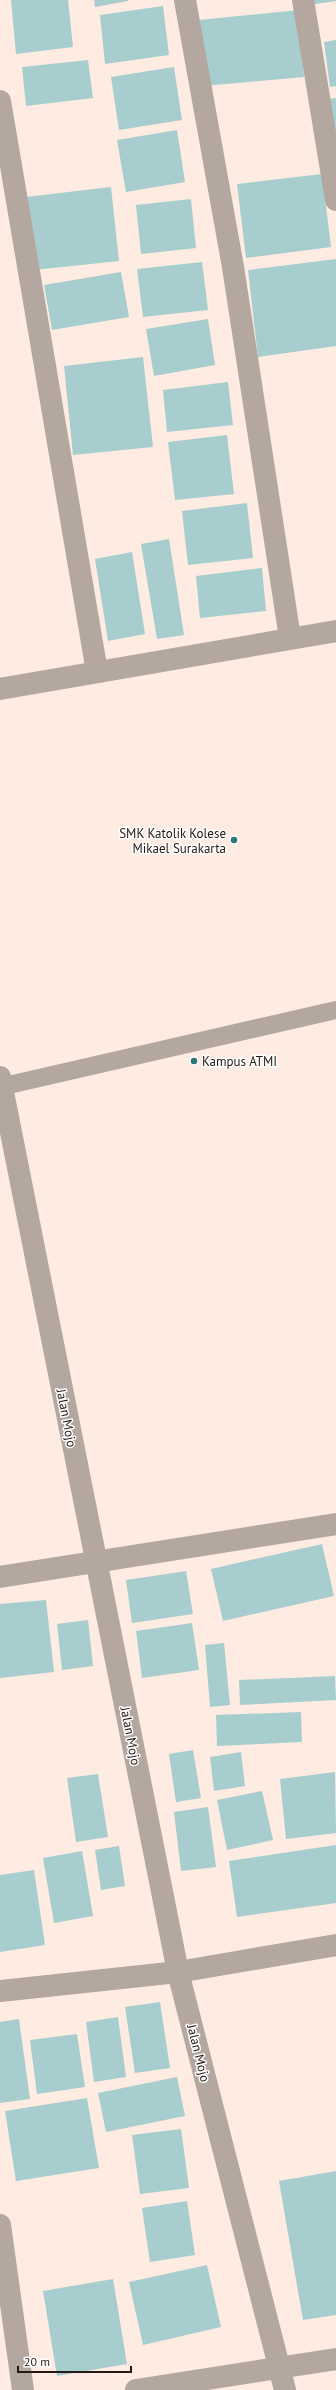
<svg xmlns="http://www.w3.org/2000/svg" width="336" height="2390" viewBox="0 0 336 2390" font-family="'PT Sans',sans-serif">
	<rect width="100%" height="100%" fill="#feebe1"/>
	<path fill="#a7cdce" d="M11,0H68L73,47L16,54Z
		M94,0H128V1L95,7Z
		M308,0H336V1L309,5Z
		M163,6L169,55L105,64L100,15Z
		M299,10L304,77L204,86L199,20Z
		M336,40V86L330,87L324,42Z
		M88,60L93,98L26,106L22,67Z
		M174,67L182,120L119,130L111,77Z
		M336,98V153L327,99Z
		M177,130L185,182L126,192L117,140Z
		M322,174L331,247L246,258L237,184Z
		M111,187L119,261L34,270L26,197Z
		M191,199L196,248L141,254L136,205Z
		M336,259V346L258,357L248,270Z
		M202,262L208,310L143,317L137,269Z
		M121,272L129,317L52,330L44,285Z
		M208,319L215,365L154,376L146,329Z
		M143,357L153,447L73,455L64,366Z
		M228,382L233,425L167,432L163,390Z
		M227,435L234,494L175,500L168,442Z
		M247,503L253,558L188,565L182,511Z
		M169,539L184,635L157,639L141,544Z
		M132,552L145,634L108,641L95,559Z
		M262,568L266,611L200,618L196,576Z
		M322,1544L334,1596L223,1621L211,1569Z
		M186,1571L193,1614L132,1623L126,1580Z
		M46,1600L54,1672L0,1678V1604Z
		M88,1620L93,1666L62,1670L57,1624Z
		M192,1623L199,1670L142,1678L136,1631Z
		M224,1643L230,1705L210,1707L205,1645Z
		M335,1676L336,1700L240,1705L239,1680Z
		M301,1712L302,1742L217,1746L216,1715Z
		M193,1750L201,1798L176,1802L169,1754Z
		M241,1752L245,1786L214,1791L210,1757Z
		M335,1772L336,1833L286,1839L280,1779Z
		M98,1774L108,1837L76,1842L67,1778Z
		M262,1791L273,1840L227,1850L217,1800Z
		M208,1807L216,1867L181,1871L174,1812Z
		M336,1845V1903L237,1917L229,1861Z
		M119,1846L125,1886L101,1890L95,1850Z
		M82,1851L93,1916L54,1923L43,1858Z
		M34,1870L45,1945L0,1952V1875Z
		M160,2002L170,2068L135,2073L125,2007Z
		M118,2017L126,2077L94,2082L86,2022Z
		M19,2019L30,2099L0,2103V2022Z
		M77,2034L85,2087L37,2094L30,2040Z
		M177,2077L185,2116L106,2132L98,2093Z
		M87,2098L99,2168L16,2181L5,2111Z
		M181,2129L189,2188L140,2194L132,2135Z
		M336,2171V2315L303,2320L279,2181Z
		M187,2201L195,2255L150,2262L142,2208Z
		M207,2265L221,2327L143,2345L129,2282Z
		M113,2279L127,2364L57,2376L43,2291Z"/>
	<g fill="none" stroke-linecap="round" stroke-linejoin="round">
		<path stroke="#b4a7a0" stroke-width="18" d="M0,1087L336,1010"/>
		<path stroke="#b4a7a0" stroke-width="22" d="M185,0L233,267L290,638
			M303,0L336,200
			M0,101L97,672
			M0,1577L336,1524
			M0,1991L178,1972L336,1945
			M0,2225L23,2390
			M136,2390L336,2359"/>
		<path stroke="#b4a7a0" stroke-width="22" d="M0,689L336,631
			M0,1077L178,1972L285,2390"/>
	</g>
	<g fill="#2c7677" stroke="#fff" stroke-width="1.5">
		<circle cx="234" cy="840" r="4"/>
		<circle cx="194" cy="1061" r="4"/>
	</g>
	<g text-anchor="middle" stroke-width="3" stroke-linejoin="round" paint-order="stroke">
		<g font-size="13" fill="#241913" stroke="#fff" text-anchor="end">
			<text x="226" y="838">SMK Katolik Kolese<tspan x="226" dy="15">Mikael Surakarta</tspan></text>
			<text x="202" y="1066" text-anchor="start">Kampus ATMI</text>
		</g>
		<g font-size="13" fill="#241913" stroke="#fff">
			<text transform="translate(67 1418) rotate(79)" y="5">Jalan Mojo</text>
			<text transform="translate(131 1736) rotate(79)" y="5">Jalan Mojo</text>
			<text transform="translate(199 2053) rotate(76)" y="5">Jalan Mojo</text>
		</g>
	</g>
	<path d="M18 2366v6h113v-6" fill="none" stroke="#241913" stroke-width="2"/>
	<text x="24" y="2366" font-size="12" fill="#241913" stroke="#ffffff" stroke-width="3" paint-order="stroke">20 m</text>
</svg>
